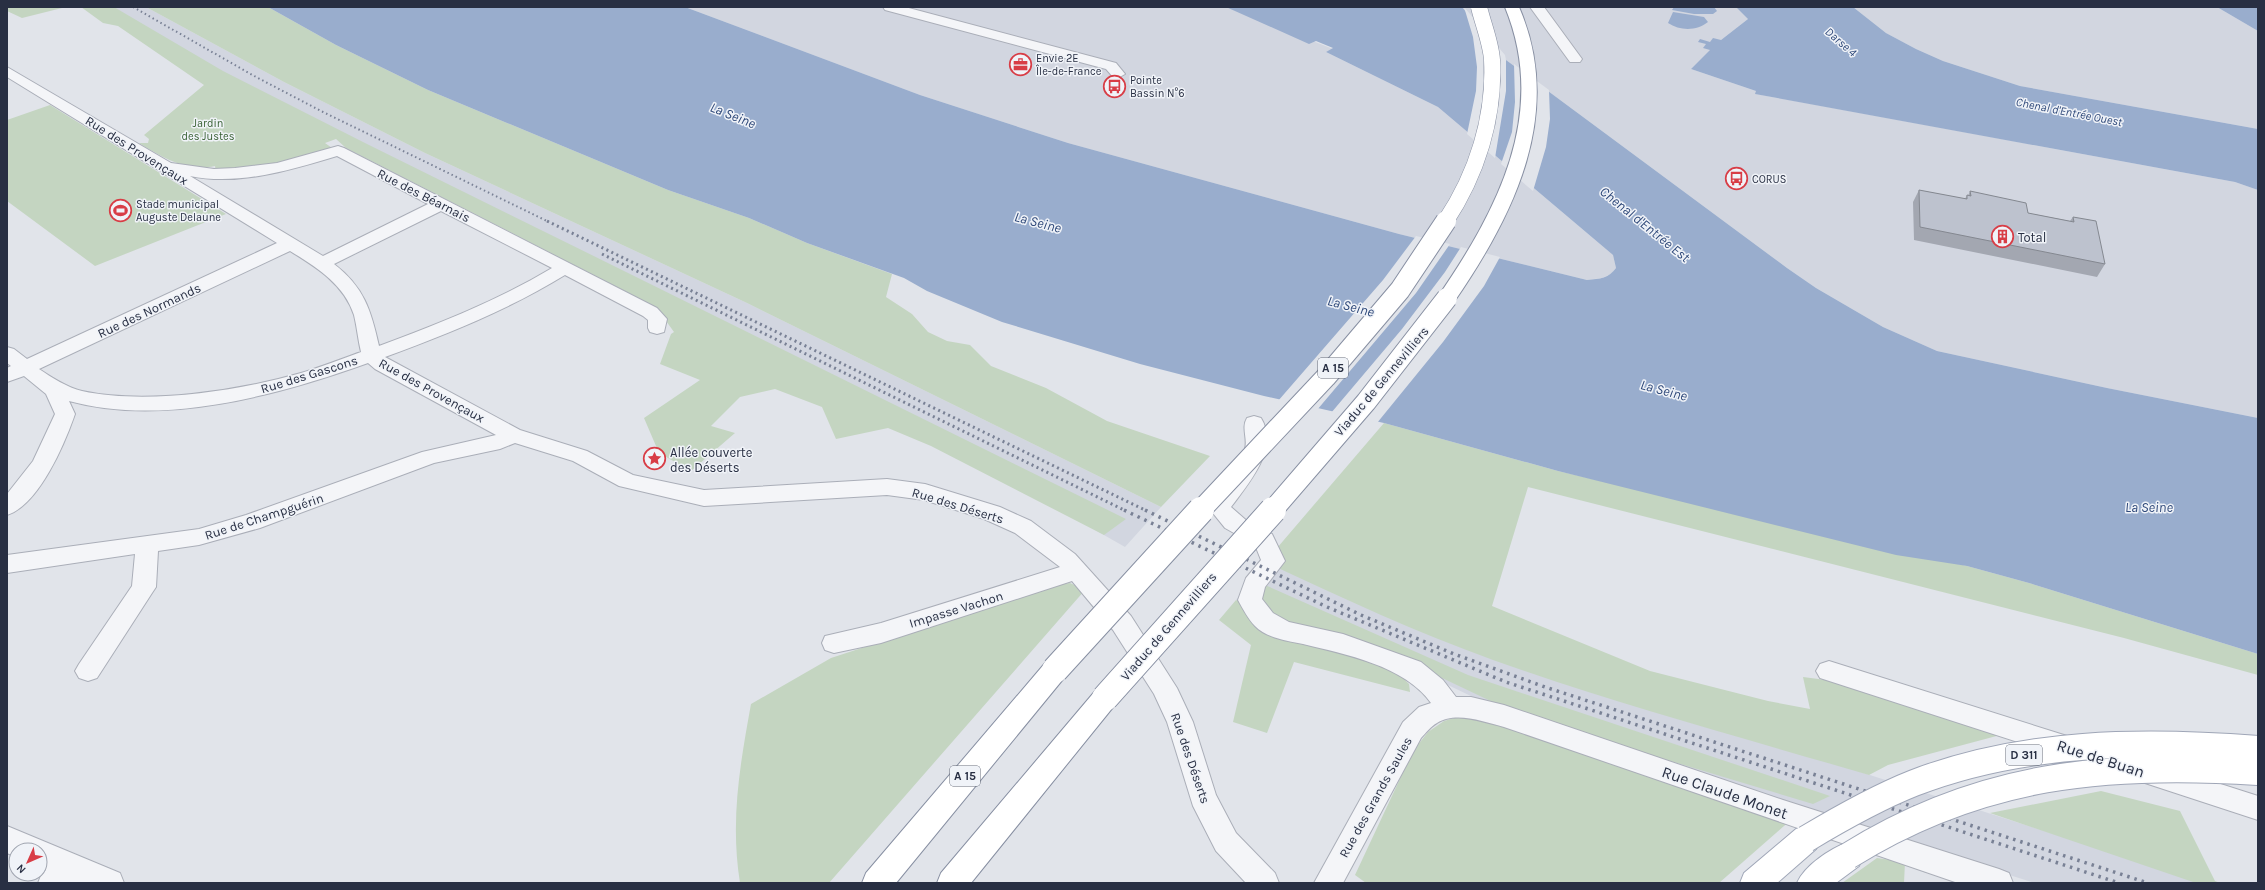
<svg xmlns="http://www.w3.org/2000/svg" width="2265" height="890" viewBox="0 0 2265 890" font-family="Karla,sans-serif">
	<rect width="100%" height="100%" fill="#e1e4ea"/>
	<path fill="#d2d6e0" d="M101,7H146L284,82L425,153L747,303L1161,507L1125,547L1046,502L330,135Z
		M685,7H1227L1333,49L1326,52L1438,107L1613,255L1616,268L1611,274L1602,278L1587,280L1399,234L1068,143L920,95Z
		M1462,7H1736L1748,19L1721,40L1710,42L1707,44L1704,47L1711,50L1691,69L1756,91V94L2235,182L2258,190V418L2107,388L1937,351L1883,327L1816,288L1787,268L1506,60Z
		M1853,7H2217L2258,31V129L2020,86L1943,61L1916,49L1886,33Z
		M1265,562L1845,767L2206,883H2035L1527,723L1373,649L1236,600Z"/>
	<path fill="#c4d5c1" d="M7,7H66L22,18L7,11Z
		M81,7H114L223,71L365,143L1126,519L1104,535L931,446L888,428L836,439L822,407L775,389L740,397L711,426L735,433L691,471L659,453L644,418L700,380L660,364L671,334L674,332L656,307L346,148L336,139L325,143L335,150L279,165L216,172L215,166C187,172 163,158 139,143H148L149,139L144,135L204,85L118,26L103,23Z
		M146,7H268L336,45L428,90L668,190L749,218L807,243L892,274L886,297L912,314L928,332L947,341L970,345L991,366L1046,388L1107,421L1210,456L1161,507L747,303L425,153L284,82Z
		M50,105L226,214L95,266L7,201V120Z
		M1384,423L1558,471L1967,566L2029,583L2258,654V675L2124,638L1528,487L1492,606L1650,671L1768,701L1810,709L1803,677L1826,680L2004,734L1888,765L1869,775C1743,738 1616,704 1493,660C1415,632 1340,597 1265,562Z
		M1070,583L1085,590L829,883H740C730,820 740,765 751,704L831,658L1055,585Z
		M1265,585L1468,675L1830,796L1813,804L1581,734L1499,705L1383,650L1272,618L1259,597Z
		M1236,600L1397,672L1409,684L1410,692L1294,662L1267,733L1233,722L1251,645L1219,620Z
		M1464,715L1494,719L1792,819L1719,883H1366L1355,875L1413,751L1428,732L1444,721Z
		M2101,791L2180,811L2215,881L2220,883H2196L1990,813Z
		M1877,858L1905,862L1904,883H1842Z"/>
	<path fill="#99adcd" d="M268,7H685L920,95L1068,143L1399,234L1587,280C1600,279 1609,278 1616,268L1613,255L1438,107L1326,52L1333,48L1316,41L1309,44L1226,7H1462L1506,60L1787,268L1816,288L1883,327L1937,351L2107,388L2258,418V654L2029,583L1967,566L1896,555L1558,471L1384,423L1264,396L1140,364L1002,322L927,291L904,278L807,243L749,218L668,190L428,90L336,45Z
		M1674,7H1714L1717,11L1713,14H1694L1672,10Z
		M1736,7H1853L1886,33L1916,49L1943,61L2020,86L2258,129V190L2235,182L1755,94L1756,91L1691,69L1710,50L1703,48L1706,44L1698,42L1700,39L1710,42L1713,38L1721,40L1748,19Z
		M2217,7H2258V31Z
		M1673,12L1704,17L1708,22C1697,31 1680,31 1668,23Z"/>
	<path fill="#e1e4ea" d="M1464,7L1505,55L1506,60V91L1495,158L1467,134L1476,91L1477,67L1473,37Z
		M1514,64L1549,90L1550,119L1546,147L1533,191L1501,164L1512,132L1515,102Z
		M1416,236L1450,244L1416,293L1317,410L1278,401L1383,280Z
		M1461,247L1500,257L1484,286L1443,342L1377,423L1331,413L1402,329L1445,272Z"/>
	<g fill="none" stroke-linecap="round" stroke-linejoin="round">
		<defs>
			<path id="minor" d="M883,7H905L1116,63L1125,74L1118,78L1113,77L1106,69L885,10Z
				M1530,7H1544L1582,59L1580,62H1570Z
				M7,67L171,163L214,169L235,168L277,163L338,146L344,148L657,308L667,319L664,332L657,334L650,332L648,328V320L643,316L565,275C508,310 447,334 385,357L520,430L587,451L633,475L704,490L887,479L925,484L1000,507L1031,521L1075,554L1131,616L1177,688L1193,722L1216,795L1236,833L1275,873L1279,883H1246L1216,851L1193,806L1167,722L1154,694L1113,630L1072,581L881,643L834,653L825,650L822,643L825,636L881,623L1060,567L1015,533L984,519L924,500L887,495L704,506L619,486L573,461L515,443L500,449L434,463L260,528L199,545L158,551L156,587L152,593L97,678L88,681L79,678L75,671L79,664L132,586L135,554L7,573V555L199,529L246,515L422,452L496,435L375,369L368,363C279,395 163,427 69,401L75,414C65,443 39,505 7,515V494L33,461L55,414L46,394L24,376L7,382V368L11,366L7,363V347L14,349L27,359L277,243L7,77ZM337,156L428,204L323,256L190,176C238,186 291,170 337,156ZM441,211L552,268C497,301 438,324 379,346C371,310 364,287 334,264ZM290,251C316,267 344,284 354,315C357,327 358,340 361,352C341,359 321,367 301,373C238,391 146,405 82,391C68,388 51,377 39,369Z
				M1254,416L1261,418C1280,448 1248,484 1231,507L1247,521L1272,534L1285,561L1265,587L1262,599L1273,613L1289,622L1343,634L1421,662L1443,680L1456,697H1471L1504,705L1783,800L1999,869L2009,873L2013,883H1958L1504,727C1484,722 1456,711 1437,723C1431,726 1426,733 1421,738L1343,883H1314L1403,722L1419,707L1431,703C1405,666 1345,654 1303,644C1288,641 1266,638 1255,626C1248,619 1243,609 1238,600L1246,578L1261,560L1255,545L1225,528L1208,507C1219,487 1239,471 1245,449C1248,438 1241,428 1247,418Z
				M1829,661L2067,736L2076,739L2080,747L2076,755L2067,758L1820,678L1816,671L1820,664Z
				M2152,762L2258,796V820L2142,782L2139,774L2142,766Z
				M7,826L120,873L124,883H38L42,873L46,870L40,867V850H16V857L7,853Z"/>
			<path id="major" d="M1806,826L1816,829L1821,839L1816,849L1777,883H1740L1744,873L1796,829Z
				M1848,842L1859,846L1863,856L1859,866L1836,883H1797C1805,865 1830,849 1848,842Z"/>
			<path id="highway" d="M1505,7H1519C1565,113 1514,215 1454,302L1447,304L1440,302L1437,298C1497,211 1549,114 1505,7Z
				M1055,659L1064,662L1068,670L1064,678L896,883H862L866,873L1046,662Z
				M1105,687L1114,690L1118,698L1114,706L971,883H937L941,873L1096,690Z"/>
		</defs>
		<use href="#minor" stroke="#aaaeb8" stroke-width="2"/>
		<use href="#major" stroke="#9fa6b7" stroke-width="2"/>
		<use href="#highway" stroke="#878fa2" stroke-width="2"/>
		<use href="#minor" fill="#f4f5f8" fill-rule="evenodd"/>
		<use href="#major" fill="#fff" fill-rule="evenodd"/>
		<use href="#highway" fill="#fff" fill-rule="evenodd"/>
		<path stroke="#798195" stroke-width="2" stroke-dasharray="1.5 3" stroke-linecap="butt" d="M133,7L256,77L323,112L549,222"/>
		<path stroke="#798195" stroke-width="3" stroke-dasharray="2 3.5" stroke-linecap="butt" d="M547,221L1147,511
			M602,254L1126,511"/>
		<path stroke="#798195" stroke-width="3.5" stroke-dasharray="2.5 5" stroke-linecap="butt" d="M1124,510L1327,607L1506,682L2119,883
			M1145,510L1361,615L1454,654L1545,687L2148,883"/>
		<defs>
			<path id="major-bridge" d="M1806,839C1841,818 1876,798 1914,783C2022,741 2143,740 2258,749
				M1848,856C1979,774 2107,762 2258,772"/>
			<path id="highway-bridge-far2" d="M1445,222C1477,174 1495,117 1492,60C1491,43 1483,24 1479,7"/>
			<path id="highway-bridge-far1" d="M1200,511L1326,377L1400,290L1446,221
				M1272,511L1366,402L1447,298"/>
			<path id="highway-bridge" d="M1055,670L1201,510
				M1105,698L1273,510"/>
		</defs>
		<use href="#major-bridge" stroke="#9fa6b7" stroke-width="28" stroke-linecap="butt"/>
		<use href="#highway-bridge-far2" stroke="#878fa2" stroke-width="17" stroke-linecap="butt"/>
		<use href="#highway-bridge-far1" stroke="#878fa2" stroke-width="22" stroke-linecap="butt"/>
		<use href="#highway-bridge" stroke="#878fa2" stroke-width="28" stroke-linecap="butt"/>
		<use href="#major-bridge" stroke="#fff" stroke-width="26"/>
		<use href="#highway-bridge-far2" stroke="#fff" stroke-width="16"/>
		<use href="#highway-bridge-far1" stroke="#fff" stroke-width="20"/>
		<use href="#highway-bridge" stroke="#fff" stroke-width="26"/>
	</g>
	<path fill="#a3a7b1" d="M1919,190L1965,199L1967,195L1968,196L1970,191L2028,213L2070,221L2073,217L2105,264L2097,277L1914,240L1913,202Z"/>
	<path fill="#bdc2ce" stroke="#848890" d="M1919,190L1967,199V195L1971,196L1970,191L2026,203L2028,213L2074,222L2073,217L2096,221L2105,264L1920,227Z"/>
	<defs>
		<symbol id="office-ring" viewBox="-11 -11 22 22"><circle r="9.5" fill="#f0f3f8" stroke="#d83d46" stroke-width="1.5"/><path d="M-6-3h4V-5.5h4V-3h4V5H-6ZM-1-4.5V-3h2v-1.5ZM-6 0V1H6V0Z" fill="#d83d46"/></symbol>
		<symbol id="bus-ring" viewBox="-11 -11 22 22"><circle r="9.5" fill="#f0f3f8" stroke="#d83d46" stroke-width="1.5"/><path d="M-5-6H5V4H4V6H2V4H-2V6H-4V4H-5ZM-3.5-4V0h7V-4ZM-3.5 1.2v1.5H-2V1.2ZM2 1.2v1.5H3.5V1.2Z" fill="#d83d46"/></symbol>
		<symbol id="stadium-ring" viewBox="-11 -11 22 22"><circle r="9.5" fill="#f0f3f8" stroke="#d83d46" stroke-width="1.5"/><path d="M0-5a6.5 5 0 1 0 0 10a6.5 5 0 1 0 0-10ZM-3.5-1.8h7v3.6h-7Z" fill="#d83d46"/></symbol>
		<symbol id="building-ring" viewBox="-11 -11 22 22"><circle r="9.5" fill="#f0f3f8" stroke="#d83d46" stroke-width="1.5"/><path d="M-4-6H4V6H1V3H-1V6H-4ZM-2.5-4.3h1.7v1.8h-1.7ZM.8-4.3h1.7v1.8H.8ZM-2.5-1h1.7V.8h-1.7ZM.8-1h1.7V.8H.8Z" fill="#d83d46"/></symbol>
		<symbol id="sight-ring" viewBox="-11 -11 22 22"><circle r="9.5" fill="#f0f3f8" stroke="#d83d46" stroke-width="1.5"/><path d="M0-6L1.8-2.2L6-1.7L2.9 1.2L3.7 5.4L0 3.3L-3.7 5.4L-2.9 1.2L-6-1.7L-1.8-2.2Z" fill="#d83d46"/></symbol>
	</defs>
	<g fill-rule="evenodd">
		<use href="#office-ring" x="1008" y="52" width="25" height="25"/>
		<use href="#bus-ring" x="1102" y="74" width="25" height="25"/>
		<use href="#bus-ring" x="1724" y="166" width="25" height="25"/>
		<use href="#stadium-ring" x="108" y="198" width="25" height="25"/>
		<use href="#building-ring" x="1990" y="224" width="25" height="25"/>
		<use href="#sight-ring" x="642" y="446" width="25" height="25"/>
	</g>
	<g text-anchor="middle" stroke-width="3" stroke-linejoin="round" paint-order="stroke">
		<g font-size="11" fill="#282f43" stroke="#f0f3f8" text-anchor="start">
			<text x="1036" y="62">Envie 2E<tspan x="1036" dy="13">Île-de-France</tspan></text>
			<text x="1130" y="84">Pointe<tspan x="1130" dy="13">Bassin N°6</tspan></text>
			<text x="1752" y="183">CORUS</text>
			<text x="136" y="208">Stade municipal<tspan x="136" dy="13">Auguste Delaune</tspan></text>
		</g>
		<g font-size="11" fill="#386034" stroke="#f0f3f8">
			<text x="208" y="127">Jardin<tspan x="208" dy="13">des Justes</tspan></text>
		</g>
		<g font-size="12" font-style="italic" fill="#2f497a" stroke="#f0f3f8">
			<text transform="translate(1841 42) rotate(41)" y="4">Darse 4</text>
			<text transform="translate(2069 112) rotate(11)" y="4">Chenal d'Entrée Ouest</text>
		</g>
		<g fill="#f0f3f8" stroke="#646a79" stroke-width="1">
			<rect x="1318" y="358" width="30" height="20" rx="3"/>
			<rect x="2006" y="745" width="36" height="20" rx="3"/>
			<rect x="950" y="766" width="30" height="20" rx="3"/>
		</g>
		<g font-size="12" font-weight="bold" fill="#282f43">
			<text x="1333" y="372">A 15</text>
			<text x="2024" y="759">D 311</text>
			<text x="965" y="780">A 15</text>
		</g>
		<g font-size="13" fill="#282f43" stroke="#f0f3f8">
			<text transform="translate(137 150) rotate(32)" y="5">Rue des Provençaux</text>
			<text transform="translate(424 195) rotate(27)" y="5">Rue des Béarnais</text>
			<text transform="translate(149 310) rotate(-25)" y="5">Rue des Normands</text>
			<text transform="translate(309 374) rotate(-17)" y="5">Rue des Gascons</text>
			<text transform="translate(1381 381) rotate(-50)" y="5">Viaduc de Gennevilliers</text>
			<text transform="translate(432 390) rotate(29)" y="5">Rue des Provençaux</text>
			<text transform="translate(958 505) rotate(17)" y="5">Rue des Déserts</text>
			<text transform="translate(264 516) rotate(-18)" y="5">Rue de Champguérin</text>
			<text transform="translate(956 609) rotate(-17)" y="5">Impasse Vachon</text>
			<text transform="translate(1168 626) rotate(-49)" y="5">Viaduc de Gennevilliers</text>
			<text transform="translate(1191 758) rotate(71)" y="5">Rue des Déserts</text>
			<text transform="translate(1375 797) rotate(-61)" y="5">Rue des Grands Saules</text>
		</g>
		<g font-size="13" fill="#282f43" stroke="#f0f3f8" text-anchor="start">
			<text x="2018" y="242">Total</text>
			<text x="670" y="457">Allée couverte<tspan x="670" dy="15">des Déserts</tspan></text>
		</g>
		<g font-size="14" font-style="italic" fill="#2f497a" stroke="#f0f3f8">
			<text transform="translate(733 115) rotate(22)" y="5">La Seine</text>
			<text transform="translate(1038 222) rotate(15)" y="5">La Seine</text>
			<text transform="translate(1645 224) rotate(39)" y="5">Chenal d'Entrée Est</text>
			<text transform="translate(1351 306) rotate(15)" y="5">La Seine</text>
			<text transform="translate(1664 390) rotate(15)" y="5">La Seine</text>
			<text x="2149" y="512">La Seine</text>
		</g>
		<g font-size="16" fill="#282f43" stroke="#f0f3f8">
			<text transform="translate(2101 758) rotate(18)" y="6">Rue de Buan</text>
			<text transform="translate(1725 792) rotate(19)" y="6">Rue Claude Monet</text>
		</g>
	</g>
	<rect width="2265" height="890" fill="none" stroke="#282f43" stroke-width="16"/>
	<g transform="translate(28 862) rotate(225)"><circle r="19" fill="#f0f3f8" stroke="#a0a5b0"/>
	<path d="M0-3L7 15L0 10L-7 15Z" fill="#d83d46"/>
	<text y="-6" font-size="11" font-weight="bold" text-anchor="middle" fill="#282f43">N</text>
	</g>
</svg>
